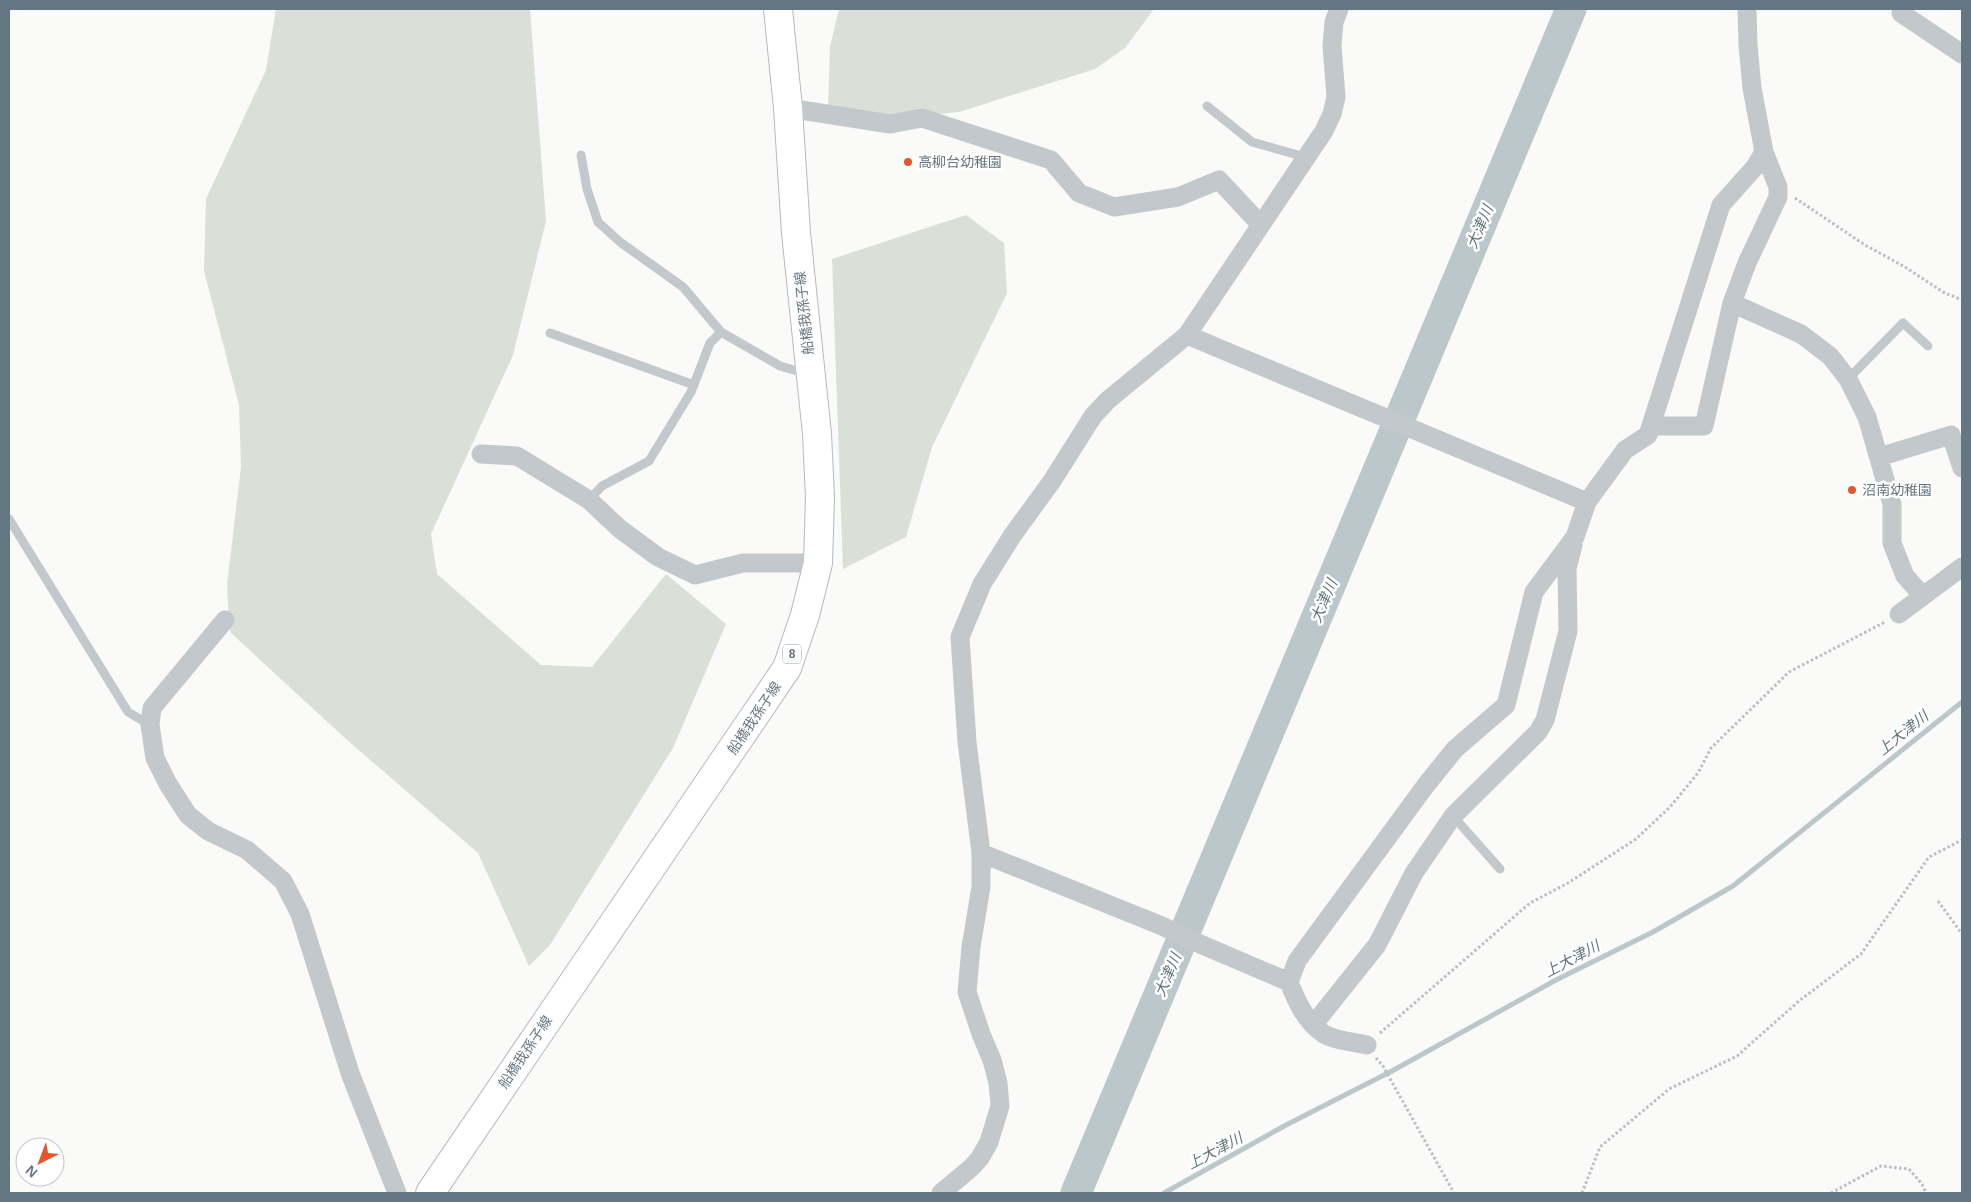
<svg xmlns="http://www.w3.org/2000/svg" width="1971" height="1202" viewBox="0 0 1971 1202" font-family="Helvetica,'Noto Sans JP',sans-serif">
	<rect width="100%" height="100%" fill="#fafaf8"/>
	<path fill="#dadfd7" d="M276,9H530L546,221L513,355L431,534L437,574L541,665L592,667L666,574L726,624L673,748L550,945L529,966L478,853L346,739L230,632L227,585L241,467L239,405L204,271L206,199L266,70Z
		M839,9H1154L1125,48L1095,69L959,112L889,119L828,106L830,46Z
		M966,215L1004,243L1007,293L932,447L906,537L843,569L832,259Z"/>
	<g fill="none" stroke-linecap="round" stroke-linejoin="round">
		<path stroke="#bbc7cb" stroke-width="5" d="M1164,1193L1286,1125L1392,1071L1556,980L1653,932L1733,886L1962,702"/>
		<path stroke="#bbc7cb" stroke-width="31" d="M1076,1193L1571,9"/>
		<defs>
			<path id="primary" d="M430,1193L787,668L805,615L818,563L820,497L817,434L796,233L788,108L778,9"/>
		</defs>
		<use href="#primary" stroke="#b5babe" stroke-width="30"/>
		<path stroke="#bbbfc2" stroke-width="3" stroke-dasharray="2.5 2.5" stroke-linecap="butt" d="M1795,198L1865,245L1905,267L1943,292L1962,300
			M1938,901L1962,934
			M1380,1033L1530,903L1568,883L1636,839L1670,807L1698,773L1711,748L1789,672L1885,622
			M1376,1058L1383,1066L1454,1193
			M1582,1193L1600,1147L1669,1089L1737,1056L1799,1001L1861,954L1929,857L1962,840
			M1831,1193L1881,1166L1909,1169L1922,1184L1926,1193"/>
		<path stroke="#c3c8cc" stroke-width="9" d="M1207,106L1252,142L1305,157
			M581,155L587,189L598,222L620,242L683,287L721,332L780,366L808,374
			M550,333L694,385
			M1848,379L1903,323L1928,346
			M589,500L602,486L649,461L691,392L710,343L721,332
			M9,519L128,712L150,725
			M1453,816L1500,869"/>
		<path stroke="#c3c8cc" stroke-width="19" d="M1904,9L1901,13L1962,54
			M788,108L890,124L922,118L1051,160L1079,193L1114,207L1178,197L1219,180L1260,224
			M1732,303L1801,334L1830,356L1848,379L1867,417L1892,504V543L1905,576L1923,596
			M1187,335L1587,502
			M1652,426H1704L1732,303L1747,263L1778,197V187L1764,152
			M481,454L517,456L589,500L620,529L658,557L695,575L743,563H818
			M1879,457L1951,435L1962,468
			M1899,614L1962,567
			M225,620L152,708L150,725L155,758L168,784L188,815L208,831L247,850L283,881L300,914L350,1073L397,1193
			M981,853L1162,926L1193,941L1289,982
			M1314,1024L1377,945L1414,873L1453,816L1538,732L1545,720L1568,631L1567,568L1573,545
			M1367,1045C1354,1042 1336,1041 1324,1034C1306,1023 1296,1000 1289,982L1297,961L1426,785L1455,749L1506,705L1534,592L1575,537L1587,502L1625,450L1648,435L1721,205L1755,167L1764,152L1752,88L1748,45L1747,9
			M941,1193L972,1167L980,1158L989,1142L1000,1106L998,1083L992,1060L981,1034L967,992L971,947L981,887V853L967,742L960,637L982,584L1012,536L1052,481L1093,416L1108,400L1187,335L1324,131L1332,114L1336,97L1332,46L1334,22L1339,9"/>
		<use href="#primary" stroke="#fff" stroke-width="28"/>
	</g>
	<g fill="#e4572e" stroke="#fff" stroke-width="2">
		<circle cx="908" cy="162" r="5"/>
		<circle cx="1852" cy="490" r="5"/>
	</g>
	<g text-anchor="middle" stroke-width="5" stroke-linejoin="round" paint-order="stroke">
		<rect fill="#fff" stroke="#939fa8" stroke-width="1" x="783" y="644.5" width="18" height="19" rx="4"/>
		<g font-size="12" font-weight="bold" fill="#657683">
			<text x="792" y="658">8</text>
		</g>
		<g font-size="14" fill="#657683" stroke="#fff" text-anchor="start">
			<text x="918" y="167">高柳台幼稚園</text>
			<text x="1862" y="495">沼南幼稚園</text>
		</g>
		<g font-size="14" fill="#657683" stroke="#fff">
			<text transform="translate(804 313) rotate(-96)" y="5">船橋我孫子線</text>
			<text transform="translate(754 718) rotate(-56)" y="5">船橋我孫子線</text>
			<text transform="translate(525 1052) rotate(-56)" y="5">船橋我孫子線</text>
		</g>
		<g font-size="15" font-style="italic" fill="#60757c" stroke="#fff">
			<text transform="translate(1480 227) rotate(-67)" y="5">大津川</text>
			<text transform="translate(1324 601) rotate(-67)" y="5">大津川</text>
			<text transform="translate(1903 733) rotate(-39)" y="5">上大津川</text>
			<text transform="translate(1572 959) rotate(-28)" y="5">上大津川</text>
			<text transform="translate(1168 975) rotate(-67)" y="5">大津川</text>
			<text transform="translate(1215 1151) rotate(-28)" y="5">上大津川</text>
		</g>
	</g>
	<rect width="1971" height="1202" fill="none" stroke="#657683" stroke-width="20"/>
	<g transform="translate(40 1162) rotate(222)"><circle r="24" fill="#ffffff" stroke="#c1c8cd"/>
	<path d="M0-4L9 19L0 12L-9 19Z" fill="#e4572e"/>
	<text y="-8" font-size="14" font-weight="bold" text-anchor="middle" fill="#657683">N</text>
	</g>
</svg>
